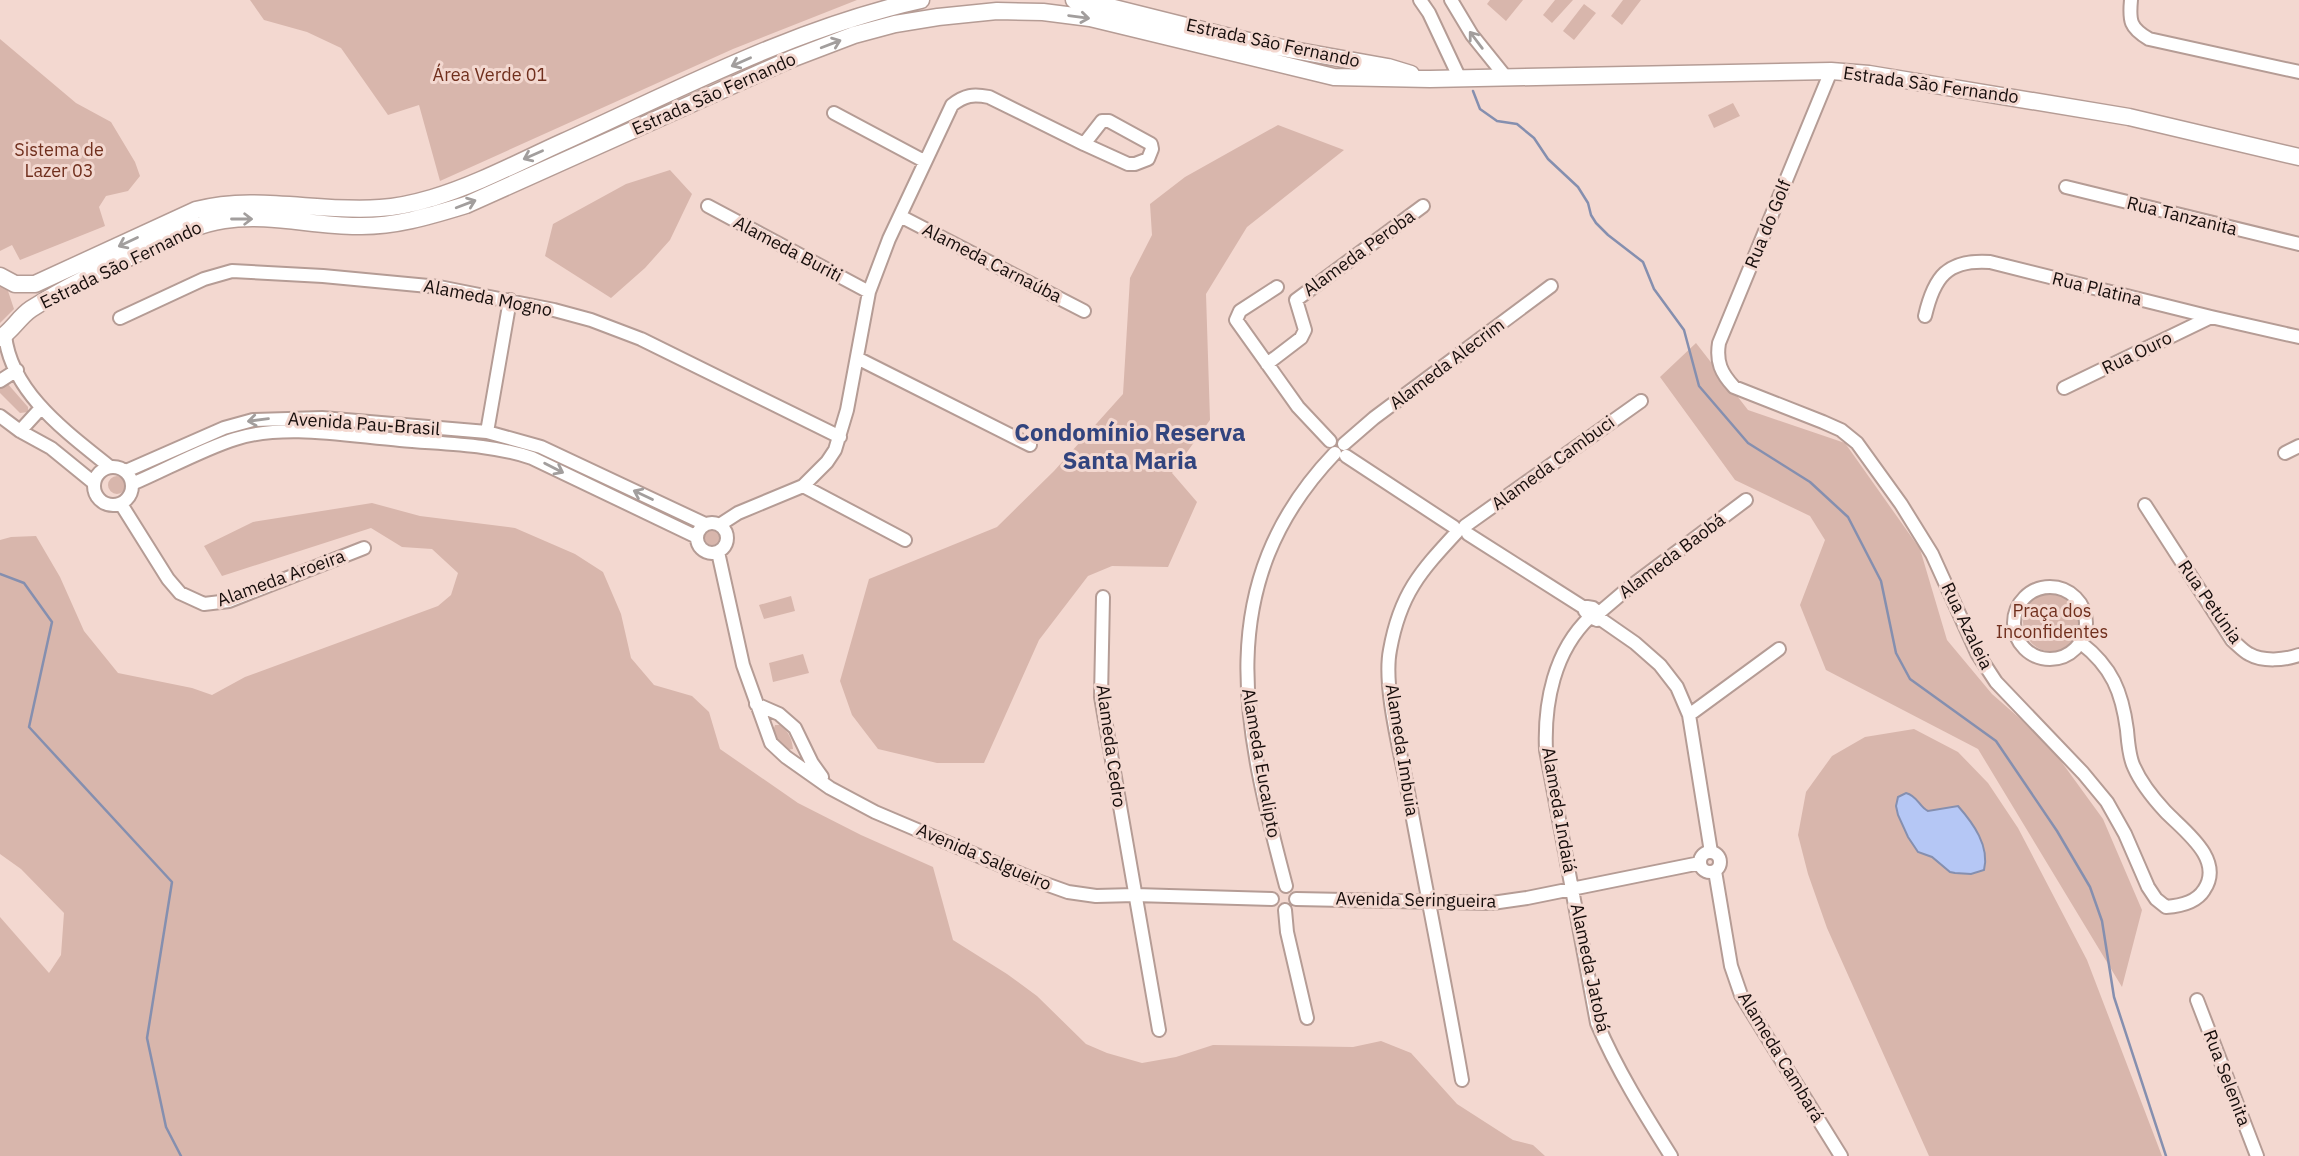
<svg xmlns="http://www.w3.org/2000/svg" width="2299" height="1156" viewBox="0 0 2299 1156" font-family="'IBM Plex Sans',sans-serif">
	<rect width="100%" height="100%" fill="#f3d8d0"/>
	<path fill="#d8b6ac" d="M250,0H857L733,49L440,181L419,105L388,115L341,48L307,32L264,20Z
		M1490,0H1523L1506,21L1487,4Z
		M1555,0H1573L1552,23L1543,15Z
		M1623,0H1641L1622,25L1611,16Z
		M1584,4L1596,13L1574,40L1563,31Z
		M0,39L76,103L111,122L135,162L140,176L128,191L106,196L99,207L105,226L20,260L12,245L0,251Z
		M1733,103L1740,116L1714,128L1708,115Z
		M1278,125L1344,150L1247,227L1206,294L1210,420L1172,473L1197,502L1168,567L1112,566L1088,576L1039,640L984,763H937L878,749L852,715L840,681L869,579L997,527L1054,471L1123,394L1130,278L1152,235L1150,204L1185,177Z
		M670,170L692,194L670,240L645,268L611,298L545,256L553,224L626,184Z
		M0,283L8,291L14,309L0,323Z
		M1696,343L1748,410L1845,443L1920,549L1947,640L1992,694L2047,742L2103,819L2142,910L2122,987L1978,749L1826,670L1800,605L1825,540L1810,516L1735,480L1660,377Z
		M7,383L28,407V412L20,413L0,393V387Z
		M516,444L548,456L675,521L515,448Z
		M108 485a9 9 0 1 1 18 0a9 9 0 1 1-18 0Z
		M372,503L420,516L515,528L575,554L603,572L621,614L631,658L654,685L692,696L709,712L720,749L798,803L861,835L933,867L953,940L1007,974L1037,996L1086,1044L1107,1053L1142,1063L1176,1057L1213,1045L1353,1047L1381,1041L1411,1053L1457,1104L1513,1140L1533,1145L1545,1156H0V917L49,973L61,955L64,913L21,869L0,854V540L11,537L36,536L60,577L84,631L118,673L192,688L212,695L245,677L438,606L451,595L458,573L432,549L402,547L371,528L222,576L204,546L253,522Z
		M703 538a9 9 0 1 1 18 0a9 9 0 1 1-18 0Z
		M2023 622a30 30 0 1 1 60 0a30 30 0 1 1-60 0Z
		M791,596L795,611L764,619L759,605Z
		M803,654L809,673L773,682L769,663Z
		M775,725H780C789,732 792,739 793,749L787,750L780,744L773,731Z
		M1914,729L1958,752L1988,783L2018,828L2087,960L2162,1156H1929L1827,928L1808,874L1798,835L1806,792L1832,756L1865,737Z"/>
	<path fill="#b5c7f5" stroke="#858faf" stroke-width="2" d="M1906,793C1918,796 1919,807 1928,811L1958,806C1973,823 1990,846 1984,870L1971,874L1955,873L1950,872L1932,857L1918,852L1908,837L1898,815L1896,806L1898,797Z"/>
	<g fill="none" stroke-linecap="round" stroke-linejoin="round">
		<path stroke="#858faf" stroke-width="2.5" d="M1473,91L1480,109L1497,121L1517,124L1534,138L1548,159L1578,187L1588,203L1591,215L1596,223L1608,235L1643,262L1654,289L1684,330L1699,386L1748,443L1810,482L1848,517L1881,581L1896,653L1910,679L1996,741L2057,831L2090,887L2102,921L2114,997L2166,1156
			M0,574L24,583L52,622L29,727L172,882L147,1038L166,1127L181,1156"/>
		<defs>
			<path id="street" d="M1420,0L1429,13L1460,79
				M1451,0L1472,35L1505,76
				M2131,0C2129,21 2130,28 2149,39L2299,72
				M1831,71L1719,343C1716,362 1721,373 1734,387L1823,422L1841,430L1857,443L1901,504L1932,554L1977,653L1996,682L2083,773L2107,802L2125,834L2148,887L2156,899L2166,907C2180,906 2196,903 2204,890C2225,859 2183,830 2165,811C2153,798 2141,783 2134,767C2129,757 2128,742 2127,730C2122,692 2112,667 2081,643
				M834,113L924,161
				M1102,121H1109L1151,144L1152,149L1148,159L1135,164H1128L1084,144Z
				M2066,187L2299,244
				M708,206L869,292
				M900,216L1084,311
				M1277,287L1240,311L1236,320L1298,407L1330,441
				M1925,316C1934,277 1947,259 1990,262L2211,317L2299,337
				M120,318L204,279L232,271L323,276L439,287L554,310L591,320L641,339L840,437
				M5,335C11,393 68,433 110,467
				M857,358L1030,445
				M1267,364L1301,338L1305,330L1296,300L1423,206
				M0,381L17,370
				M2064,388L2211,317
				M0,416L20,431L51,448L94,483
				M20,431L41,408
				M487,432L510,300
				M1344,444L1374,418L1551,286
				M2285,453L2299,446
				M1346,456L1454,527
				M94 486a19 19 0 1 1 38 0a19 19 0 1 1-38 0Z
				M126,471L224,428L253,420L322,418L487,432L541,447L705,524
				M132,484C165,470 203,449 235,439C284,423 350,436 400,440C444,444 491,444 532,458L697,537
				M803,486L905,540
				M121,504L168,579L180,593L204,604L229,601L364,548
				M2145,505L2232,640C2237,644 2243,651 2249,654C2263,662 2285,660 2299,655
				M697 538a15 15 0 1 1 30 0a15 15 0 1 1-30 0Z
				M721,524L738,513L803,486L827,462L835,450L847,410L869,292L889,239L952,105C965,95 973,94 989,97L1084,144
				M1465,526L1641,401
				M1457,532C1420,572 1400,594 1390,650C1383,685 1400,750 1407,787C1425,885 1445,982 1462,1080
				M1468,534L1586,609
				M718,552L743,665L771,743L786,757L830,788L875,812L1040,882L1068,892L1096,896L1135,895L1272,899
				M2014 623a36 36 0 1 1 72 0a36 36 0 1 1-72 0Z
				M1103,597L1101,697L1159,1030
				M1599,613L1593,608L1587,607L1585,611L1590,617L1597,620L1599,613L1626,590L1746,500
				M1590,617C1554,651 1544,703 1546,750L1597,1023C1617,1070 1644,1113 1671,1156
				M1599,618L1635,643L1660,665L1677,687L1689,715L1711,852
				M756,704L779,714L795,728L812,763L822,777
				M1689,715L1779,649
				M1700 862a10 10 0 1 1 20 0a10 10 0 1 1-20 0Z
				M1715,871L1731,966L1741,995L1841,1156
				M1286,886C1244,728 1209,585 1335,453
				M1296,899L1492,903L1527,898L1700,863
				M1285,910L1287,932L1307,1018
				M2197,1000L2257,1156"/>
			<path id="secondary" d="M1074,0L1102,5L1230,37L1293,50L1388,67L1411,74
				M0,276L15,284H35L196,210C257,194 318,213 380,208C398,207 415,203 432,198C476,185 521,161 563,142C680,89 795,28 921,0
				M0,338C12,331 19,317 31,309C67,286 106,268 145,250C170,238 196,224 224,220C268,213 313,226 357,226C395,227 430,216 466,205L791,59L854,35L895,24L938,17L997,11L1043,12L1090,18L1334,77L1430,79L1831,71L1869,74L2129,117L2299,157"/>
		</defs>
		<use href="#street" stroke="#b59c95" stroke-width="16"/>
		<use href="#secondary" stroke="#b59c95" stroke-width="19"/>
		<use href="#street" stroke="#fff" stroke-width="12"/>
		<use href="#secondary" stroke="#fff" stroke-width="16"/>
	</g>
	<defs><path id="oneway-shaft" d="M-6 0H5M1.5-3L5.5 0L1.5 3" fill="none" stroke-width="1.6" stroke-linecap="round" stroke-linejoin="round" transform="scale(1.75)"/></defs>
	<g stroke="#a29e9d">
		<use href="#oneway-shaft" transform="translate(1079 17) rotate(8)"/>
		<use href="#oneway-shaft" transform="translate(1476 40) rotate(-127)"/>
		<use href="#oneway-shaft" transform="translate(831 44) rotate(-21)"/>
		<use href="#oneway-shaft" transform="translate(741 62) rotate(156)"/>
		<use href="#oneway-shaft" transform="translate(533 155) rotate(156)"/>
		<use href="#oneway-shaft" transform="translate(466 204) rotate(-21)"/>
		<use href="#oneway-shaft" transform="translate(242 219)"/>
		<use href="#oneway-shaft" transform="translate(128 242) rotate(155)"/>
		<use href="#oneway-shaft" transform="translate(258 420) rotate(173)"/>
		<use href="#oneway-shaft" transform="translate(554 468) rotate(27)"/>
		<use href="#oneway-shaft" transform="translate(643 495) rotate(-155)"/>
	</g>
	<g text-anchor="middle" stroke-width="6" stroke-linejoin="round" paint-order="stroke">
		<g font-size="18" fill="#160d0b" stroke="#f3d8d0">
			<text transform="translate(1273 43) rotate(12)" y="6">Estrada São Fernando</text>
			<text transform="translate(1931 85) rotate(8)" y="6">Estrada São Fernando</text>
			<text transform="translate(714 94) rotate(-24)" y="6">Estrada São Fernando</text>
			<text transform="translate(2182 216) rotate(14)" y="6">Rua Tanzanita</text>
			<text transform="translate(1768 224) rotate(-68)" y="6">Rua do Golf</text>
			<text transform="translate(788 249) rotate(28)" y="6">Alameda Buriti</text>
			<text transform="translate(1359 253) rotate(-36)" y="6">Alameda Peroba</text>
			<text transform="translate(992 263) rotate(27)" y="6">Alameda Carnaúba</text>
			<text transform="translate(121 265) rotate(-26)" y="6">Estrada São Fernando</text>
			<text transform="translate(2097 289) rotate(14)" y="6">Rua Platina</text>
			<text transform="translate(488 298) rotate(11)" y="6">Alameda Mogno</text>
			<text transform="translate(2137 353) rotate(-26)" y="6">Rua Ouro</text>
			<text transform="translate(1447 364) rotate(-37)" y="6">Alameda Alecrim</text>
			<text transform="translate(364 424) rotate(4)" y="6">Avenida Pau-Brasil</text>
			<text transform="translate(1553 463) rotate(-36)" y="6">Alameda Cambuci</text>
			<text transform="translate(1672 556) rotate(-37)" y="6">Alameda Baobá</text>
			<text transform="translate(281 578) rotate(-20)" y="6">Alameda Aroeira</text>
			<text transform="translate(2210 602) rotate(55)" y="6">Rua Petúnia</text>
			<text transform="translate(1967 626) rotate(64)" y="6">Rua Azaleia</text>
			<text transform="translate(1111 746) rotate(82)" y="6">Alameda Cedro</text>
			<text transform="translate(1402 750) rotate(81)" y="6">Alameda Imbuia</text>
			<text transform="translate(1261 763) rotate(80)" y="6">Alameda Eucalipto</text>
			<text transform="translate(1559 810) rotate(80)" y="6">Alameda Indaiá</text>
			<text transform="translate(984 857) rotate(23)" y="6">Avenida Salgueiro</text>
			<text transform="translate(1416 900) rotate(1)" y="6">Avenida Seringueira</text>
			<text transform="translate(1590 968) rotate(78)" y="6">Alameda Jatobá</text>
			<text transform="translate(1781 1057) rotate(59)" y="6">Alameda Cambará</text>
			<text transform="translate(2227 1078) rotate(69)" y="6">Rua Selenita</text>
		</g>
		<g font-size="18" fill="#702f1d" stroke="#f3d8d0">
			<text x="490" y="81">Área Verde 01</text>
			<text x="59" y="156">Sistema de<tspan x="59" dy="21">Lazer 03</tspan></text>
			<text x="2052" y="617">Praça dos<tspan x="2052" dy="21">Inconfidentes</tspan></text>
		</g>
		<g font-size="24" font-weight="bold" fill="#32447e" stroke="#f3d8d0">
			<text x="1130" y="441">Condomínio Reserva<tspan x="1130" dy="28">Santa Maria</tspan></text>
		</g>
	</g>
</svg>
